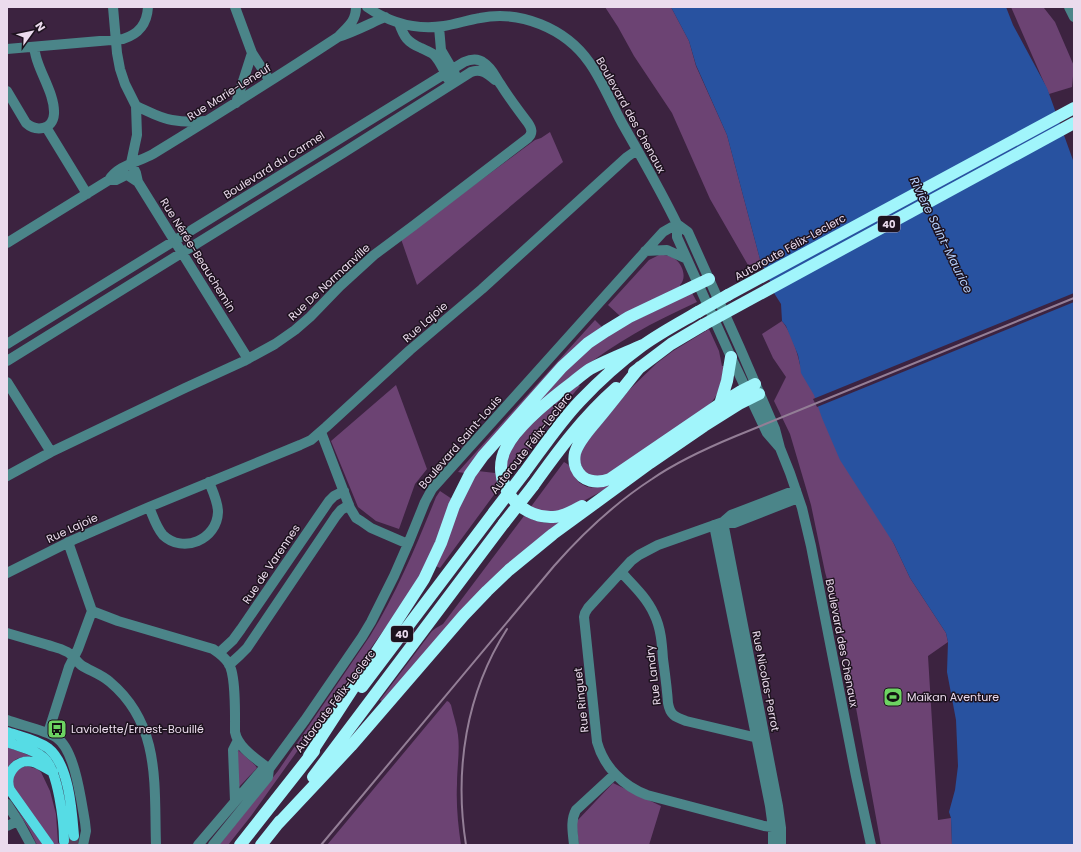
<svg xmlns="http://www.w3.org/2000/svg" width="1081" height="852" viewBox="0 0 1081 852" font-family="Poppins,sans-serif">
	<rect width="100%" height="100%" fill="#3c2340"/>
	<path fill="#6c4373" d="M605,7H671L689,41L696,66L727,135L761,263L748,265L710,199L672,113L634,56L618,27Z
		M1011,7L1044,8L1055,22L1074,66L1072,87L1049,94Z
		M550,132L563,162L417,285L401,239L535,140L541,138Z
		M659,255C665,255 670,255 675,259C683,265 687,278 680,285V287L620,316L608,305L649,260Z
		M692,293L697,302C676,312 654,322 634,334C597,355 565,382 534,409L546,391L571,363L611,332Z
		M595,320L602,327L464,473L458,472Z
		M782,321C791,332 797,351 800,365L894,544L910,578L946,633L948,642L928,656L938,820L951,818L952,845H881L852,686L838,619L825,572L811,505L790,434L774,401L786,377L773,358L762,334Z
		M709,329L719,351L722,366H724C721,383 721,393 708,406L603,478L583,473L579,465L581,449L629,390L657,363L673,351Z
		M396,385L427,469L415,484L399,529L376,521L358,507L331,441Z
		M578,385L580,386L562,407L517,465L506,477V456L526,430L559,399Z
		M564,462C573,466 572,473 577,480C587,492 602,487 613,483L602,491L578,504L552,513L530,508Z
		M478,471L495,473L499,488L440,568L436,566L453,520Z
		M440,491L452,499L426,567L398,610L251,816L228,845H219L278,771L370,636C397,592 417,544 436,497Z
		M524,516C536,521 545,525 558,522L559,525L384,703L380,700L432,631L436,628L443,624Z
		M447,701L449,702L451,705C453,715 457,725 458,735C460,751 457,767 457,784C456,804 458,825 461,845H327Z
		M7,747L31,756L30,757C20,756 12,760 7,769Z
		M238,750L255,765L257,768L238,788L237,751Z
		M27,766L37,769L41,772L50,791L56,814L58,843L79,834L76,845H54L14,790C11,777 13,769 27,766Z
		M613,783L661,806L649,845H579L576,822Z
		M16,808L43,845H37L29,829Z"/>
	<path fill="#2852a0" d="M671,7H1006L1013,25L1047,88L1074,163V845H952L951,818L949,812L955,790L958,766L956,720L947,672L948,642L946,633L910,578L894,544L840,460L822,418L814,395L801,373L800,365L798,355L786,326L782,321L781,304L774,293L767,273L761,263L727,135L696,65L689,41Z"/>
	<path fill="#3c2340" d="M1074,293V302L817,407L813,399Z"/>
	<g fill="none" stroke-linecap="round" stroke-linejoin="round">
		<path stroke="#563f5a" stroke-width="10" stroke-dasharray="10 5" stroke-linecap="butt" d="M73,845L74,836"/>
		<path stroke="#4b8589" stroke-width="10" d="M113,7L117,53L120,69L125,84L136,106L137,135L131,163L136,173L138,182L248,359
			M235,7L252,53L270,81
			M367,7C390,23 417,30 444,26C456,24 468,20 480,18C520,10 565,28 589,62C602,80 611,103 622,123C639,153 657,184 673,216L677,224V237L731,357L767,433L780,448
			M1069,7L1074,17
			M399,23C404,37 407,42 421,48C425,50 430,52 433,54C440,60 444,71 448,79
			M439,27L441,50L455,74
			M338,37C347,27 356,22 356,7
			M7,49L123,39C139,34 147,24 148,7
			M7,91L26,123C36,132 53,130 54,114C55,97 43,78 38,63C36,58 35,53 34,47
			M236,103L252,53
			M136,106C148,111 159,118 172,120C183,122 194,122 205,121
			M46,127L87,194
			M109,180C118,165 139,162 153,154C215,116 277,77 338,37C354,32 369,24 385,17
			M677,224L688,232L740,348L775,429L780,448L790,473L802,508L811,546L856,776L871,845
			M7,243L109,180H116L126,175L129,176L138,182
			M645,251L667,250L687,259
			M7,344L464,62C471,59 478,58 484,63C493,69 495,77 501,85C509,98 519,111 528,123C532,129 533,133 528,138L413,226L374,255L340,286L310,317L295,330L275,344L244,361L185,388L51,452L7,476
			M7,361L343,153L471,72C481,68 488,74 495,80
			M7,382L51,452
			M321,432L350,508L356,518L361,521L371,528L408,544
			M149,507C153,516 156,527 163,535C183,554 217,540 218,512C218,502 213,492 209,482
			M723,522L778,806L781,828V845
			M723,522L731,523H734L798,498
			M714,525L770,806L773,828V845
			M68,542L92,611L118,621L213,649C219,653 225,657 229,664C236,676 235,716 235,732C238,748 257,759 269,769
			M621,572C633,585 647,598 654,614C661,628 662,644 663,659C665,674 667,688 668,703C670,715 675,717 686,721L762,739
			M7,573L73,540L149,507L300,445L311,440L326,427L410,350L482,289L627,157L637,150
			M7,633C21,637 34,641 48,645C53,647 60,648 65,651C72,653 76,661 81,665C90,671 101,674 110,682C161,725 154,784 156,845
			M219,653L233,640L241,629L329,501L334,496L344,491
			M229,665L240,655L247,648L336,516L341,510L349,505
			M7,720C20,725 46,730 57,738C75,750 81,800 85,822L86,831L83,845
			M48,733L69,667L78,649L92,611
			M235,801L233,750L238,740
			M7,804L18,821L31,845
			M7,826L18,821
			M781,828L764,826L647,795C623,786 604,767 597,742L584,617L585,613L588,608L631,561L639,555L658,545L723,522L731,515L796,490
			M198,845L262,770L269,769
			M213,845L268,777L269,769L305,720L362,637L371,622L394,576L408,544L425,502L432,489L642,255L663,232L677,224
			M574,845C573,833 570,821 576,810L615,774"/>
		<path stroke="#56dce5" stroke-width="10" d="M7,732C19,736 37,740 48,748C69,764 72,811 74,836
			M7,742C19,747 34,749 44,758C58,770 64,822 64,841
			M49,845L10,790C4,775 16,758 33,762C40,764 47,769 53,772"/>
		<path stroke="#a1f5fb" stroke-width="12" d="M728,295L1074,108
			M640,367C626,384 613,401 599,418C591,428 579,440 575,453C574,458 574,463 576,468C582,482 597,484 610,479L720,404L741,391L755,384
			M634,372L671,344L703,325
			M720,404L727,381L731,357
			M524,473C542,449 559,423 580,401C599,381 620,362 642,346C660,333 679,323 698,312
			M533,486C558,451 583,417 616,388
			M582,506C573,511 563,517 553,517C518,519 489,480 506,448C517,426 553,397 573,382C578,378 584,373 590,369C607,360 625,353 643,345
			M362,687L494,512
			M309,756L424,579L441,543L454,506L470,474L483,456L562,367L588,343L606,331L629,317L709,279
			M313,777L504,523
			M275,827L351,746L464,615L487,591L509,570L553,534L650,463L704,426L739,404L759,394
			M240,845L314,751
			M261,845L280,821"/>
		<path stroke="#937e96" stroke-width="2" d="M321,845L554,566C583,533 615,503 652,479C678,461 707,448 736,436L1074,298
			M466,845C454,770 466,693 507,629"/>
		<path stroke="#a1f5fb" stroke-width="12" d="M698,312L728,295
			M703,325L1074,123
			M494,512L524,473
			M504,523L533,486"/>
	</g>
	<defs>
		<symbol id="stadium-square" viewBox="-11 -11 22 22"><rect x="-9" y="-9" width="18" height="18" rx="4" fill="#6dd362" stroke="#1d121e"/><path d="M0-5a6.5 5 0 1 0 0 10a6.5 5 0 1 0 0-10ZM-3.5-1.8h7v3.6h-7Z" fill="#111"/></symbol>
		<symbol id="bus-square" viewBox="-11 -11 22 22"><rect x="-9" y="-9" width="18" height="18" rx="4" fill="#6dd362" stroke="#1d121e"/><path d="M-5-6H5V4H4V6H2V4H-2V6H-4V4H-5ZM-3.5-4V0h7V-4ZM-3.5 1.2v1.5H-2V1.2ZM2 1.2v1.5H3.5V1.2Z" fill="#111"/></symbol>
	</defs>
	<g fill-rule="evenodd">
		<use href="#stadium-square" x="882" y="686" width="22" height="22"/>
		<use href="#bus-square" x="46" y="718" width="22" height="22"/>
	</g>
	<g text-anchor="middle" stroke-width="3" stroke-linejoin="round" paint-order="stroke">
		<g fill="#1d121e" stroke="#ad9faf" stroke-width="1">
			<rect x="878" y="216" width="22" height="16" rx="3"/>
			<rect x="391" y="626" width="22" height="16" rx="3"/>
		</g>
		<g font-size="10" font-weight="bold" fill="#ebdbed">
			<text x="889" y="228">40</text>
			<text x="402" y="638">40</text>
		</g>
		<g font-size="11" fill="#ebdbed" stroke="#1d121e">
			<text transform="translate(229 92) rotate(-32)" y="4">Rue Marie-Leneuf</text>
			<text transform="translate(631 115) rotate(61)" y="4">Boulevard des Chenaux</text>
			<text transform="translate(274 165) rotate(-32)" y="4">Boulevard du Carmel</text>
			<text transform="translate(790 247) rotate(-29)" y="4">Autoroute Félix-Leclerc</text>
			<text transform="translate(198 255) rotate(58)" y="4">Rue Nérée-Beauchemin</text>
			<text transform="translate(329 282) rotate(-43)" y="4">Rue De Normanville</text>
			<text transform="translate(425 322) rotate(-41)" y="4">Rue Lajoie</text>
			<text transform="translate(460 442) rotate(-49)" y="4">Boulevard Saint-Louis</text>
			<text transform="translate(531 443) rotate(-52)" y="4">Autoroute Félix-Leclerc</text>
			<text transform="translate(72 528) rotate(-25)" y="4">Rue Lajoie</text>
			<text transform="translate(271 564) rotate(-56)" y="4">Rue de Varennes</text>
			<text transform="translate(842 643) rotate(79)" y="4">Boulevard des Chenaux</text>
			<text transform="translate(653 675) rotate(-97)" y="4">Rue Landry</text>
			<text transform="translate(766 681) rotate(79)" y="4">Rue Nicolas-Perrot</text>
			<text transform="translate(581 700) rotate(-96)" y="4">Rue Ringuet</text>
			<text transform="translate(335 701) rotate(-53)" y="4">Autoroute Félix-Leclerc</text>
		</g>
		<g font-size="11" fill="#ebdbed" stroke="#1d121e" text-anchor="start">
			<text x="907" y="701">Maïkan Aventure</text>
			<text x="71" y="733">Laviolette/Ernest-Bouillé</text>
		</g>
		<g font-size="12" font-style="italic" fill="#b3ccf7" stroke="#1d121e">
			<text transform="translate(941 235) rotate(64)" y="4">Rivière Saint-Maurice</text>
		</g>
	</g>
	<rect width="1081" height="852" fill="none" stroke="#ebdbed" stroke-width="16"/>
	<g transform="translate(32 32) rotate(57)" stroke="#1d121e" stroke-width="3" paint-order="stroke">
	<path d="M0-3L7 15L0 10L-7 15Z" fill="#ebdbed"/>
	<text y="-6" font-size="11" font-weight="bold" text-anchor="middle" fill="#ebdbed">N</text>
	</g>
</svg>
